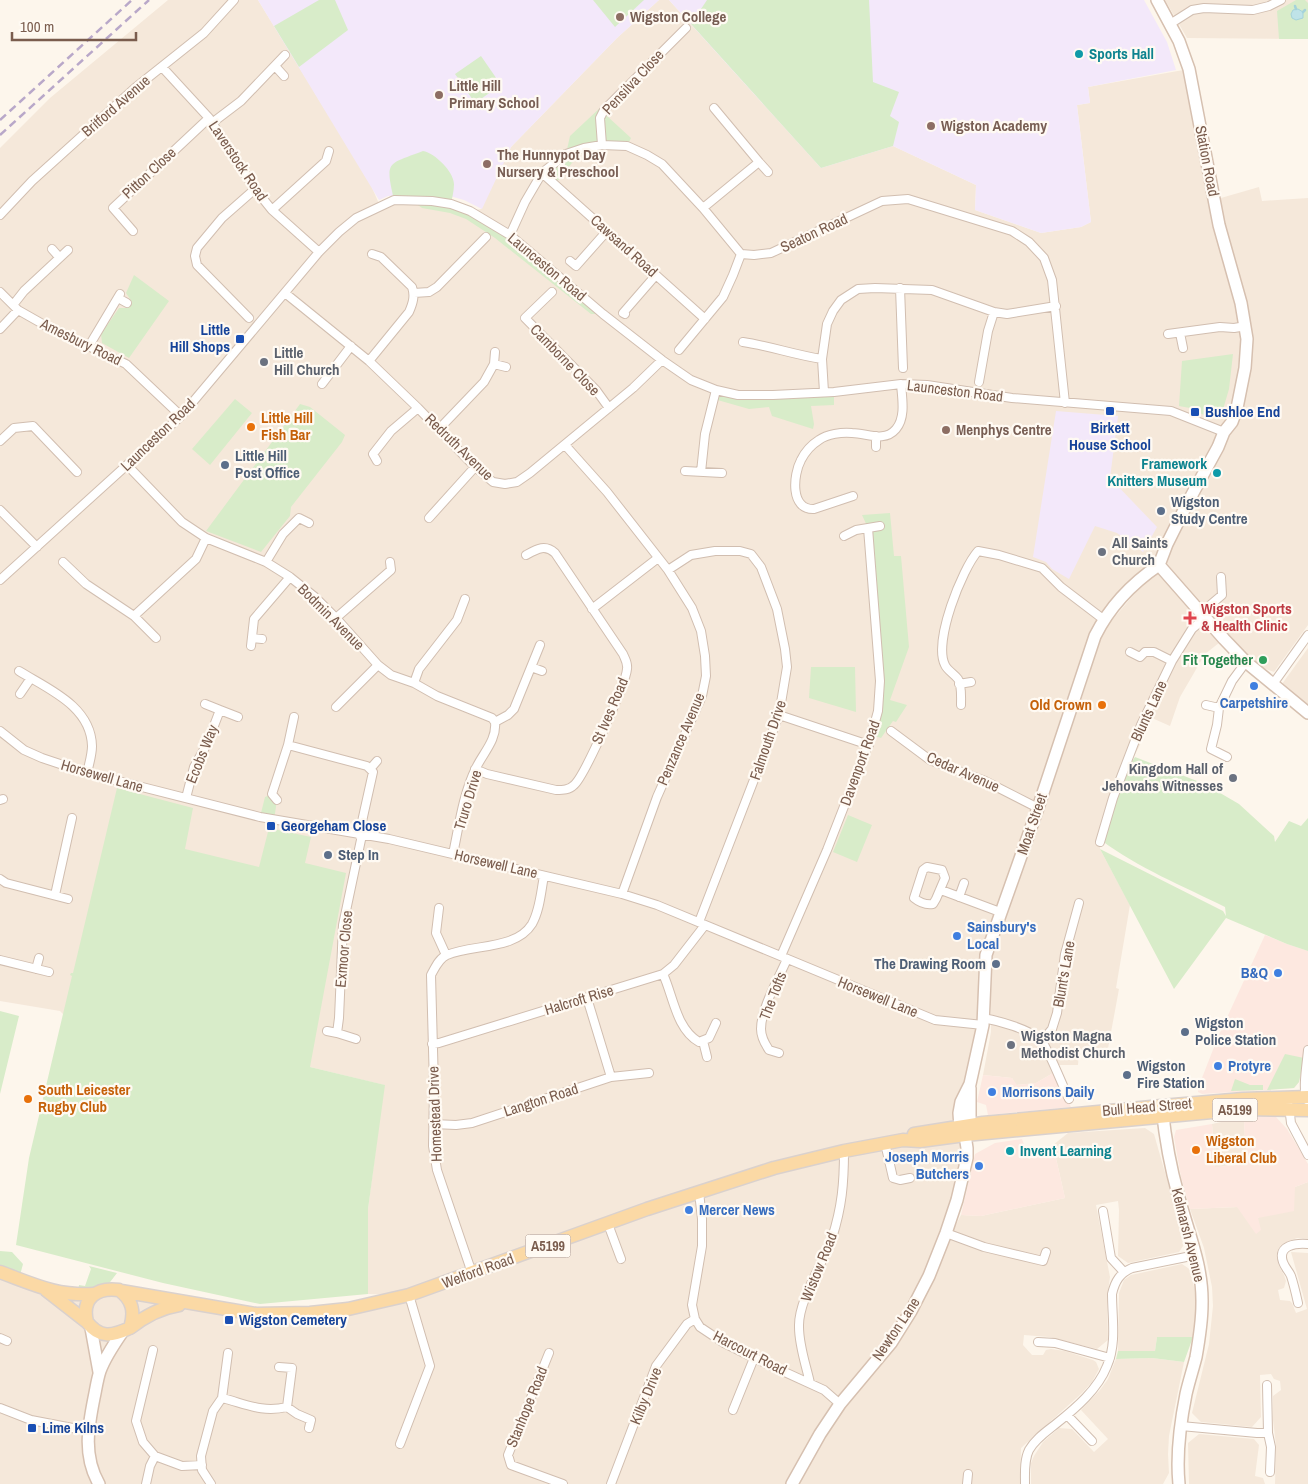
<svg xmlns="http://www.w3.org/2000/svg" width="1308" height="1484" viewBox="0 0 1308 1484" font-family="'Archivo Narrow',sans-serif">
	<rect width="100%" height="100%" fill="#fdf6ec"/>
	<path fill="#f5e8da" d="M168,0H258L370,183L380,206L394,200L432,201L451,204L470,211L481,209L511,147L617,38L659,0H669L821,168L893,146L976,185L975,210L1041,233L1081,227L1091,222L1077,105L1090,103L1088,87L1189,69L1214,200L1259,187L1262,201L1308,198V625L1274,672L1246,662L1216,629L1224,639L1205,654L1180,697L1170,726L1152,718L1149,726L1145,724L1139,737L1143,739L1128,768L1101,840L1100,849L1130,905L1116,988L1119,989L1107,1054L1079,1052L1078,1065H1057L1053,1073L1036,1083L1016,1085L1012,1078L983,1075L991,1032V995L989,966L1014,883L1064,745L1080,704L1102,632L1159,565L1166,546L1117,601L1103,619L1073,702L1038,808L986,955L983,1018L959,1113L951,1121L904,1139H942L965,1135L967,1148L961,1184L946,1233L932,1271L961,1215L981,1216L1065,1198L1053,1145L1068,1133L1145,1128L1154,1134L1185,1243L1179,1252L1128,1263L1118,1256L1119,1210L1118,1201L1096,1205L1110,1277L1107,1298L1108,1340L1097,1349L1049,1337L1024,1335L1023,1345L1032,1355H1043L1046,1350L1051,1349L1065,1351L1093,1360L1096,1362L1099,1369L1092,1382L1082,1393L1021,1448L1020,1484H0V1272L70,1295L133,1294L256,1314L310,1313L348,1309L407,1295L368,1294V1209L384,1085L310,1067L63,1014L60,1011L0,1001V148L50,98Z
		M1165,0H1308V39L1187,38Z
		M1308,648V707L1282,684Z
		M1244,1117L1245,1143L1249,1161L1215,1168L1212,1124Z
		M1308,1182V1239L1297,1238L1284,1243L1279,1248L1277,1258L1279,1266L1284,1275L1286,1281L1284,1288L1278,1290L1280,1300L1290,1301L1292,1303L1296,1313L1307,1309L1291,1252L1308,1253V1484H1275L1276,1445L1273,1420V1396L1281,1390L1280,1381L1274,1379L1271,1374L1260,1375L1261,1417L1252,1427L1201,1422L1192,1413L1209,1344L1213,1306L1212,1287L1204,1248L1190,1209L1238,1207L1258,1218L1295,1187Z
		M1182,1264L1191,1270L1195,1293L1196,1311L1193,1337H1157L1155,1351H1118L1119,1293L1124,1280L1131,1275Z
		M1152,1358L1184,1362L1169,1436L1168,1454L1169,1473L1163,1484H1031V1463L1034,1456L1043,1442L1059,1428L1072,1429L1094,1452L1108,1439L1081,1410L1100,1390L1108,1379L1116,1359Z
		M1199,1434L1254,1439L1259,1445L1255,1476L1263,1478L1265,1484H1189L1188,1443Z"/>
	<path fill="#fde8e0" d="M1265,935L1287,944L1308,951V1059H1304L1299,1082L1294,1088L1202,1094L1198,1092V1088L1218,1037Z
		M1053,1073L1071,1107L988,1115L986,1105L977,1102L983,1075L1012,1078L1017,1085L1036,1083Z
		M1253,1115L1276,1117L1287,1129L1308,1164V1182L1295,1187L1294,1211L1258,1218L1261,1230L1256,1234L1237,1207L1190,1209L1181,1177L1174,1137L1176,1130L1212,1124L1215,1167L1236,1165L1249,1161L1245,1143L1244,1117Z
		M1022,1139L1029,1159L1053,1145L1065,1198L981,1216L961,1215L975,1154L995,1143Z"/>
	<path fill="#f3e8fa" d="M258,0H659L617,38L511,147L482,209L464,200L446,195L420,194L388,196L379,200Z
		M669,0H1144L1167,42L1176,70L1088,87L1090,103L1077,105L1091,222L1081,227L1041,233L975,210L976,185L893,146L821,168Z
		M1056,411L1118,416L1110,478L1157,527L1143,552L1117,533L1095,526L1069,579L1052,569L1046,562L1033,557Z"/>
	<path fill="#d8ecc9" d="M319,0H335L348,30L299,67L274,26Z
		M593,0H644L615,27Z
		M707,0H869L873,82L899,92L890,116L899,122L893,146L821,168L691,24Z
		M1296,0H1305L1308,3V39H1279L1277,11Z
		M481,56L501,85L475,103L455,74Z
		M602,106L607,116L631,138L627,146L584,148L555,184L542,173L566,154L570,136Z
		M423,151C435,153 454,172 454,184C454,191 452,198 451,204L492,223L603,314H591L495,238L466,219L450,213L422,208L411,200H394C385,160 387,165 423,151Z
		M134,275L169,301L129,358L102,343L101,334L119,308H128L132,302L126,293Z
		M1233,354L1229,389L1222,413L1217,418H1210L1190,408L1179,406L1182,361Z
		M716,390L738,395L834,392V405L811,406L814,424L813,429L772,416L769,407L749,409L714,399Z
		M235,399L252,413L210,465L192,449Z
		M300,404L310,407L345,435L342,442L291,507L290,516L261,552L206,531Z
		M890,513L894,556H901L909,647L890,700L907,705L896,722L893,721L881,738L872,735L878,711L868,528L862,515Z
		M811,667H855L856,712L809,698Z
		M1135,757L1197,781L1215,790L1239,804L1274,836L1275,842L1289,821L1301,826L1308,818V951L1287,944L1226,918L1174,989L1100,849L1223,911L1226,916L1225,907C1183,886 1138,868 1101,840L1128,768Z
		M117,788L193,808L185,849L259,867L269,828L311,837L305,863L346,873L310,1067L385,1085L368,1209V1294L260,1304L163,1283L16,1245L29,1158L72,976L70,975L71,973H73Z
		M272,794L277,800L274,820L260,817L265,797Z
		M848,815L872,825L857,862L833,852Z
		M0,1011L19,1016L0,1094Z
		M1285,1054L1304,1058L1299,1082L1294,1088L1267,1090Z
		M1235,1079L1250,1085H1263V1090L1231,1091Z
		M0,1251L12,1252L23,1264L19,1279L0,1272Z
		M89,1266L117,1273L104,1290L78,1295L79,1285L85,1286L91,1269Z
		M1157,1337H1193L1184,1362L1152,1358L1116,1359L1118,1351H1155Z"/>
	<path fill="#bfe3e8" stroke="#a5d3da" d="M1298,9L1303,12V18L1296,20L1292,18L1291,14L1293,10Z"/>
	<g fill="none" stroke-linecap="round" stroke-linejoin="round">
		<path stroke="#a5d3da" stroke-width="2.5" d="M1295,6L1296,9
			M1303,12L1305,10"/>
		<defs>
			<path id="street" d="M1170,24L1192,10L1204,8L1253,10L1269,6L1281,0
				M275,66L284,76
				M162,67L209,118L255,189L272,210L319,252
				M212,123L241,101L285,55
				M602,145L600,118L604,110L686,28
				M759,162L768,172
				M542,173L705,319
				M703,208L759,162L714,108
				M272,210L326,161L329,151
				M0,215L32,181L135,88L204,33L234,0
				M133,231L113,208L209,118
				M510,235L525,202L542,173L566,154L584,148L602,145L627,146L647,155L662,164L703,208L741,254L754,255L771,253L882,201L908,199L1012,231L1029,242L1044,258L1052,280L1065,403
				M52,249L59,257
				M570,261L576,266L607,231
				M900,288L903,368
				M0,292L18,310L48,327L126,364L181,416
				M552,292L525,318L596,390L609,408
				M285,293L369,361L418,408L475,467L493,482L505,484L517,482L530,473L633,388L662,360
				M414,293L429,292L437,287L486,237
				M118,298L127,303
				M13,305L24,291L68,250
				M625,314L623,313L656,275
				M249,318L197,265L195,256L197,248L222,218L255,189
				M0,329L18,310
				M1180,333L1183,348
				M1168,334L1220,327L1234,328L1246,326
				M743,342C770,346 795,355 822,359
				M89,346L120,294
				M679,350L723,297L733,275L741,254
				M369,361L409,312C413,303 415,296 412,287L381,257L372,254
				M494,364L506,367
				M979,382L988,331L994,312
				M322,384L351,346
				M824,392L822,359L827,324L833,311L841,300L858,289L875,288L932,290L994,312L1007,314L1056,306
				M439,429L484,382L494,364L495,352
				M876,436V447
				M0,441L14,428L33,426L77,472
				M565,445L607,492L668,570L692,608L701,631L705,656L706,676L702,696L657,797L622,894
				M377,461L373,454L391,431L418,408
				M127,465L182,522L206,538L266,562L290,577L315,597L336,618L378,665L391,675L414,683L437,696L492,718L495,722
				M685,471L722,473
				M701,472L705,434L716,390
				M853,496L814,509C790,510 793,475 801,460C805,452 811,445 819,440C827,434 842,432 852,433C867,433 884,443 896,429C906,417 902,398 901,384
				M0,510L37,547
				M429,518L475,467
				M868,528L880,526
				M63,562L86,584L134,616L196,559L206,538
				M266,562L283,534L299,518L309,523
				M668,570L691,555L715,551H740L751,554L761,567L777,609L785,649L787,667L779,715L699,922
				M0,580L181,416L319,252L339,232L356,218L394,200L432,201L451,204L470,211L510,235L603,314L662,360L691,380L716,390L738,395H773L834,392L901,384L927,385L1012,398L1171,411L1224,432
				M592,609L658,558
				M1202,612L1222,595L1221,577
				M134,616L156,638
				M336,618L391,570L390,562
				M252,638L262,639
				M251,646L254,619L290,577
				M1130,652L1140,657L1145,652H1154L1172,661
				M531,667L542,671
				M19,671C48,689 91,706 92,746C92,755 89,764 87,773
				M414,683L419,669L457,620L465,599
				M959,684L971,682
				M1273,684L1308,635
				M20,694L31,678
				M961,705C961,698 962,685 958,679C954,674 947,670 945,665C933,642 962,569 978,551L999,555L1042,568L1061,587L1103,619
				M1206,705L1219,708
				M336,707L378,665
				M220,710L238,717
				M779,715L869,745
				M294,717L288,745L367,766L373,772L359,835
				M0,731L24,750L42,758L87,773L260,817L389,839L622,894L657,905L935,1020L983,1025
				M891,731L930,760L985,781L1038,808
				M1227,757L1211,749L1217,725L1219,708L1232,681L1246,662
				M371,768L377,761
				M475,769L487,774L556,790C563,790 569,790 574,785C584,777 626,683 627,669C628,663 625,659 623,654L555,553C545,544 537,549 526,555
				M186,798L194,767L207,744L220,710L205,704
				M0,800L3,799
				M277,800L272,794L288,745
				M1100,842L1113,798L1141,725L1172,661L1192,629L1206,617
				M453,854C459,826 463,794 476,768C483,753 497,740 495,722L508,715L514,709L540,645
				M927,867L942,870L945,878L936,899L933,904C925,905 920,903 914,898L923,870Z
				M0,879L6,883L68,899
				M941,890L1000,912
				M55,895L72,818
				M959,897L964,883
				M439,908L436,933L446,955
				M781,956L827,850L870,740L878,711L880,681L868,528L856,530L844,536
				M0,960L49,972
				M36,969L39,958
				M663,974C673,995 676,1029 699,1042L709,1038L716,1023
				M587,998L611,1077
				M983,1018C1000,1021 1028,1029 1041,1040C1047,1046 1064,1089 1069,1099
				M327,1031L337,1033
				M356,1039L337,1033L339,1018L343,925L362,835
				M703,1041L707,1057
				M1042,1041L1052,1029L1057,1013L1065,954L1079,903
				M432,1044L439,1043L663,974L674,965L705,925
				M779,1053L769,1050C765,1044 761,1037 761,1029C761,1008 779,978 787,959
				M1307,1100C1302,1090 1307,1063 1308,1050
				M1289,1106L1291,1123L1308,1155
				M433,1124L456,1125L472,1123L611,1077L649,1073
				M885,1143L893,1178L900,1180L910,1178
				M699,1192L702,1219V1246L692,1305L695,1319L700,1327L724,1343L754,1358L824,1390L840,1404
				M1103,1211L1111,1258L1123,1271
				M608,1224L621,1259
				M946,1233L984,1247L1043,1261L1046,1252
				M472,1273L437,1170L433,1146L434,1086L431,975C435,968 439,958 447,955C473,944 516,950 532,924C540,910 541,891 544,876
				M1298,1303C1296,1294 1294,1285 1291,1276C1289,1271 1285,1268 1283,1262C1277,1245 1296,1243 1308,1244
				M0,1338L7,1341
				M1038,1342L1055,1343L1110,1358
				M153,1350L136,1421L143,1442L155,1456L182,1466L202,1465
				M549,1353L508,1455L511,1465L563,1484
				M279,1367L292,1368L287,1407L297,1414L311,1420L309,1428
				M810,1383C806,1365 799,1346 799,1327C798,1301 823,1263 832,1238C842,1207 844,1183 844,1151
				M1267,1385L1268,1433L1271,1447L1270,1472
				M222,1398C246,1404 262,1413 287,1407
				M0,1408L31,1420L88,1431
				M733,1410L754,1358
				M1067,1415L1092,1441
				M1181,1426L1257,1433H1268
				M400,1444L430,1366L409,1295
				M146,1484L150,1466L155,1456
				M211,1484L202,1470L201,1456L213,1411L222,1398L228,1353
				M611,1484L656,1366L687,1324L695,1319
				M967,1484L968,1474
				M1025,1484C1025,1473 1024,1460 1029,1450C1035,1439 1047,1431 1057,1423C1076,1408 1098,1389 1107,1366C1117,1343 1112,1318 1112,1294C1115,1281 1120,1273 1132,1268L1196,1255"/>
			<path id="secondary" d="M1157,0L1179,41L1189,69L1219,225L1241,303L1247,339L1245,368L1237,408L1232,422L1224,432L1218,447L1188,502L1167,544L1159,565
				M1159,565L1224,639L1246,662L1308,713
				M1162,1108C1165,1136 1170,1166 1178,1194C1187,1230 1203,1265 1202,1304C1202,1322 1199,1340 1196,1357C1193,1369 1189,1381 1186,1394C1180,1424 1176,1454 1179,1484
				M967,1131L970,1125V1088
				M91,1328L99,1372
				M99,1484C83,1456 88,1428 94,1398C96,1389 97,1380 100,1371C105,1357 114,1344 123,1331
				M792,1484L820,1434L840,1404L891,1343L911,1311L929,1276L946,1233L957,1200L967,1158V1148L965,1135L960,1127L959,1113L961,1102L970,1084L983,1025L986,955L1038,808L1095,636C1110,606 1131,584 1159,565"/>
			<path id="primary" d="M914,1134L983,1123L1162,1106L1243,1099L1308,1097
				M0,1272C33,1284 56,1296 93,1294
				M46,1290L87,1322C100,1339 112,1336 130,1328C135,1312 133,1300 119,1290C97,1287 81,1298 87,1322
				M121,1291L256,1314L310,1313L348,1309L409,1295L647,1209L774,1168L844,1151L903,1140L920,1141L965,1135L1244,1109L1308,1110
				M130,1328C145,1316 160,1308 179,1305"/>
		</defs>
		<use href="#street" stroke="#d1beb0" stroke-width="10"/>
		<use href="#secondary" stroke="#d6c0b0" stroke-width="14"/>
		<use href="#primary" stroke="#dad1cd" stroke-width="15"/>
		<use href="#street" stroke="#fff" stroke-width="8"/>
		<use href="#secondary" stroke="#fff" stroke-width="11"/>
		<use href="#primary" stroke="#fbd9a5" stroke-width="12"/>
		<path stroke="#b9a8c9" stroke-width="2.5" stroke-dasharray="8 5" stroke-linecap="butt" d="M0,120L132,0
			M0,135L149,0"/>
	</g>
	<g fill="#8d6e63" stroke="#fffaf3" stroke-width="2">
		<circle cx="620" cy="17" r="5"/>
		<circle cx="439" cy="95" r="5"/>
		<circle cx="931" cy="126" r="5"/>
		<circle cx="487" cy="164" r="5"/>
		<circle cx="946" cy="430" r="5"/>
	</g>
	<g fill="#0f9aa8" stroke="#fffaf3" stroke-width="2">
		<circle cx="1079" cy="54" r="5"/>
		<circle cx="1217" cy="473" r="5"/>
		<circle cx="1010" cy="1151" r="5"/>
	</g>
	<g fill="#1a4fb4" stroke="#fffaf3" stroke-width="2">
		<rect x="235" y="334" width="10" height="10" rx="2.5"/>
		<rect x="1105" y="406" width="10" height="10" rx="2.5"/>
		<rect x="1190" y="407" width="10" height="10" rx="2.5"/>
		<rect x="266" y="821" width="10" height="10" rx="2.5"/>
		<rect x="224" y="1315" width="10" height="10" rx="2.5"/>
		<rect x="27" y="1423" width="10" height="10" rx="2.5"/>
	</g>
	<g fill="#6b7280" stroke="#fffaf3" stroke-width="2">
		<circle cx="264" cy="362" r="5"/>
		<circle cx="1102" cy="552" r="5"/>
		<circle cx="1233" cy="778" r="5"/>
		<circle cx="1011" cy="1045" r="5"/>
	</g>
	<g fill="#e8710a" stroke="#fffaf3" stroke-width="2">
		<circle cx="251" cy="427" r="5"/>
		<circle cx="1102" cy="705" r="5"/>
		<circle cx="28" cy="1099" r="5"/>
		<circle cx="1196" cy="1150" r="5"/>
	</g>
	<g fill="#5c6f8a" stroke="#fffaf3" stroke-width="2">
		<circle cx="225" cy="465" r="5"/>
		<circle cx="1161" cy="511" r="5"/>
		<circle cx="328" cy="855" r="5"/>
		<circle cx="996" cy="964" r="5"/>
		<circle cx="1185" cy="1032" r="5"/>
		<circle cx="1127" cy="1075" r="5"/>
	</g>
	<path fill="#e0444e" stroke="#fffaf3" stroke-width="2" d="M1187.5 610.5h5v5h5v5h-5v5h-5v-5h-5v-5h5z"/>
	<circle fill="#2e9e5b" stroke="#fffaf3" stroke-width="2" cx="1263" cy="660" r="5"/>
	<g fill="#3f7fe0" stroke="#fffaf3" stroke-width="2">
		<circle cx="1254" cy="686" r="5"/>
		<circle cx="957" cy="936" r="5"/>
		<circle cx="1278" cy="973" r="5"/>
		<circle cx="1218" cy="1066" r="5"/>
		<circle cx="992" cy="1092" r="5"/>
		<circle cx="979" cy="1166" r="5"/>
		<circle cx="689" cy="1210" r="5"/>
	</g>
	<g text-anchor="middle" stroke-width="4.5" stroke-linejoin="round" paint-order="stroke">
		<g fill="#fffaf3" stroke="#a28b7f" stroke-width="1">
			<rect x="1212.5" y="1098.5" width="45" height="23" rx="4"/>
			<rect x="525.5" y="1234.5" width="45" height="23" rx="4"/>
		</g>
		<g font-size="14" font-weight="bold" fill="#7a5c4d">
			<text x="1235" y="1115">A5199</text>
			<text x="548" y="1251">A5199</text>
		</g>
		<g font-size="15" font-weight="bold" fill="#785e54" stroke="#fffaf3" text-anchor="start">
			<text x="630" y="22">Wigston College</text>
			<text x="449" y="91">Little Hill<tspan x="449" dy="17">Primary School</tspan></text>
			<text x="941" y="131">Wigston Academy</text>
			<text x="497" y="160">The Hunnypot Day<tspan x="497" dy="17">Nursery &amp; Preschool</tspan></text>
			<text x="956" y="435">Menphys Centre</text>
		</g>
		<g font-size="15" font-weight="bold" fill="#0d838f" stroke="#fffaf3" text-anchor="start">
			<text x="1089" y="59">Sports Hall</text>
			<text x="1207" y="469" text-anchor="end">Framework<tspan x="1207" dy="17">Knitters Museum</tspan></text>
			<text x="1020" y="1156">Invent Learning</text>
		</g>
		<g font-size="15" fill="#7a5c4d" stroke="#fffaf3">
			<text transform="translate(633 82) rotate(-47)" y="5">Pensilva Close</text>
			<text transform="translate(116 106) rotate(-41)" y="5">Britford Avenue</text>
			<text transform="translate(238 161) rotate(56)" y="5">Laverstock Road</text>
			<text transform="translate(1207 161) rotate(79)" y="5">Station Road</text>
			<text transform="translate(149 173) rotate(-43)" y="5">Pitton Close</text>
			<text transform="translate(814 233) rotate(-25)" y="5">Seaton Road</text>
			<text transform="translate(624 246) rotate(42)" y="5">Cawsand Road</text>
			<text transform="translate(547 267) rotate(40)" y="5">Launceston Road</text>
			<text transform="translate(81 342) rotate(26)" y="5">Amesbury Road</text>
			<text transform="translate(565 360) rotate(46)" y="5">Camborne Close</text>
			<text transform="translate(955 391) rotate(7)" y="5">Launceston Road</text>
			<text transform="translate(158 435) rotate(-44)" y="5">Launceston Road</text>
			<text transform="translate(459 447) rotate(44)" y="5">Redruth Avenue</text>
			<text transform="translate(331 617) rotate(45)" y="5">Bodmin Avenue</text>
			<text transform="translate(610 711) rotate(-67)" y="5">St Ives Road</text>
			<text transform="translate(1149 711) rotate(-65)" y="5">Blunts Lane</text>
			<text transform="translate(681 739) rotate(-67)" y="5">Penzance Avenue</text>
			<text transform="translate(768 740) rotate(-71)" y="5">Falmouth Drive</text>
			<text transform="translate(202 754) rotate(-68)" y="5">Ecobs Way</text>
			<text transform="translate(860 763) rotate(-70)" y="5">Davenport Road</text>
			<text transform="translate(963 772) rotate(24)" y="5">Cedar Avenue</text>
			<text transform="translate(102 776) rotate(16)" y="5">Horsewell Lane</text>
			<text transform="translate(468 800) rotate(-73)" y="5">Truro Drive</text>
			<text transform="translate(1032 824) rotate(-71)" y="5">Moat Street</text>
			<text transform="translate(496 864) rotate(13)" y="5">Horsewell Lane</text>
			<text transform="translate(344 949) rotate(-85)" y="5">Exmoor Close</text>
			<text transform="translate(1064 974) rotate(-80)" y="5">Blunt's Lane</text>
			<text transform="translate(773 996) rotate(-69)" y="5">The Tofts</text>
			<text transform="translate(878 997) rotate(22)" y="5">Horsewell Lane</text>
			<text transform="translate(579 1000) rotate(-17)" y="5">Halcroft Rise</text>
			<text transform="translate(541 1100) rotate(-18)" y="5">Langton Road</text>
			<text transform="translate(1147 1107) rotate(-5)" y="5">Bull Head Street</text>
			<text transform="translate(435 1114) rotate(-92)" y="5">Homestead Drive</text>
			<text transform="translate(1188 1235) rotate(76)" y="5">Kelmarsh Avenue</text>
			<text transform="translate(819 1267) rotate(-68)" y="5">Wistow Road</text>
			<text transform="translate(478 1271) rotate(-20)" y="5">Welford Road</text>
			<text transform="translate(896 1329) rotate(-56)" y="5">Newton Lane</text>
			<text transform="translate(750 1353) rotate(27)" y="5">Harcourt Road</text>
			<text transform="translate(646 1396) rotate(-68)" y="5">Kilby Drive</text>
			<text transform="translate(527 1407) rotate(-68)" y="5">Stanhope Road</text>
		</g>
		<g font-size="15" font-weight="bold" fill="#164399" stroke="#fffaf3" text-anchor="start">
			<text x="230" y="335" text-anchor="end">Little<tspan x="230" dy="17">Hill Shops</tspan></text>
			<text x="1205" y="417">Bushloe End</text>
			<text x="1110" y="433" text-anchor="middle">Birkett<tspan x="1110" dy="17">House School</tspan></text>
			<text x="281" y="831">Georgeham Close</text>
			<text x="239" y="1325">Wigston Cemetery</text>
			<text x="42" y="1433">Lime Kilns</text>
		</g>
		<g font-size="15" font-weight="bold" fill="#5b616d" stroke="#fffaf3" text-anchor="start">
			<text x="274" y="358">Little<tspan x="274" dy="17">Hill Church</tspan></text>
			<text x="1112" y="548">All Saints<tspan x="1112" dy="17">Church</tspan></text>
			<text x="1223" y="774" text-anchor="end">Kingdom Hall of<tspan x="1223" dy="17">Jehovahs Witnesses</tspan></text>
			<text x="1021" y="1041">Wigston Magna<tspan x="1021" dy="17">Methodist Church</tspan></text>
		</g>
		<g font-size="15" font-weight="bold" fill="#c56008" stroke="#fffaf3" text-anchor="start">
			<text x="261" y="423">Little Hill<tspan x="261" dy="17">Fish Bar</tspan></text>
			<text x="1092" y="710" text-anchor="end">Old Crown</text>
			<text x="38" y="1095">South Leicester<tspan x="38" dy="17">Rugby Club</tspan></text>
			<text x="1206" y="1146">Wigston<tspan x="1206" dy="17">Liberal Club</tspan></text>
		</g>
		<g font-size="15" font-weight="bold" fill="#4e5e75" stroke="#fffaf3" text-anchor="start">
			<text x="235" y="461">Little Hill<tspan x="235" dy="17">Post Office</tspan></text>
			<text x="1171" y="507">Wigston<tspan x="1171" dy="17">Study Centre</tspan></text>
			<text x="338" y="860">Step In</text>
			<text x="986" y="969" text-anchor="end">The Drawing Room</text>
			<text x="1195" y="1028">Wigston<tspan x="1195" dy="17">Police Station</tspan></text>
			<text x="1137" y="1071">Wigston<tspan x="1137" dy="17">Fire Station</tspan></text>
		</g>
		<g font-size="15" font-weight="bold" fill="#be3a42" stroke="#fffaf3" text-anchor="start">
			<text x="1201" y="614">Wigston Sports<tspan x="1201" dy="17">&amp; Health Clinic</tspan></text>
		</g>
		<g font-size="15" font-weight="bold" fill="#27864d" stroke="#fffaf3" text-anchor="end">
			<text x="1253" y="665">Fit Together</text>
		</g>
		<g font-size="15" font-weight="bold" fill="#366cbe" stroke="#fffaf3" text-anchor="start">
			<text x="1254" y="708" text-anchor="middle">Carpetshire</text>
			<text x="967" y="932">Sainsbury's<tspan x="967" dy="17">Local</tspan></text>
			<text x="1268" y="978" text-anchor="end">B&amp;Q</text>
			<text x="1228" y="1071">Protyre</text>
			<text x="1002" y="1097">Morrisons Daily</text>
			<text x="969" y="1162" text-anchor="end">Joseph Morris<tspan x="969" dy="17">Butchers</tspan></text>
			<text x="699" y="1215">Mercer News</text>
		</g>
	</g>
	<path d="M12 32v8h124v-8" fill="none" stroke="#7a5c4d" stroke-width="2.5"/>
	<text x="20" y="32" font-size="15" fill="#7a5c4d" stroke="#fffaf3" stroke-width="4" paint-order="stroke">100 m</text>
</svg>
